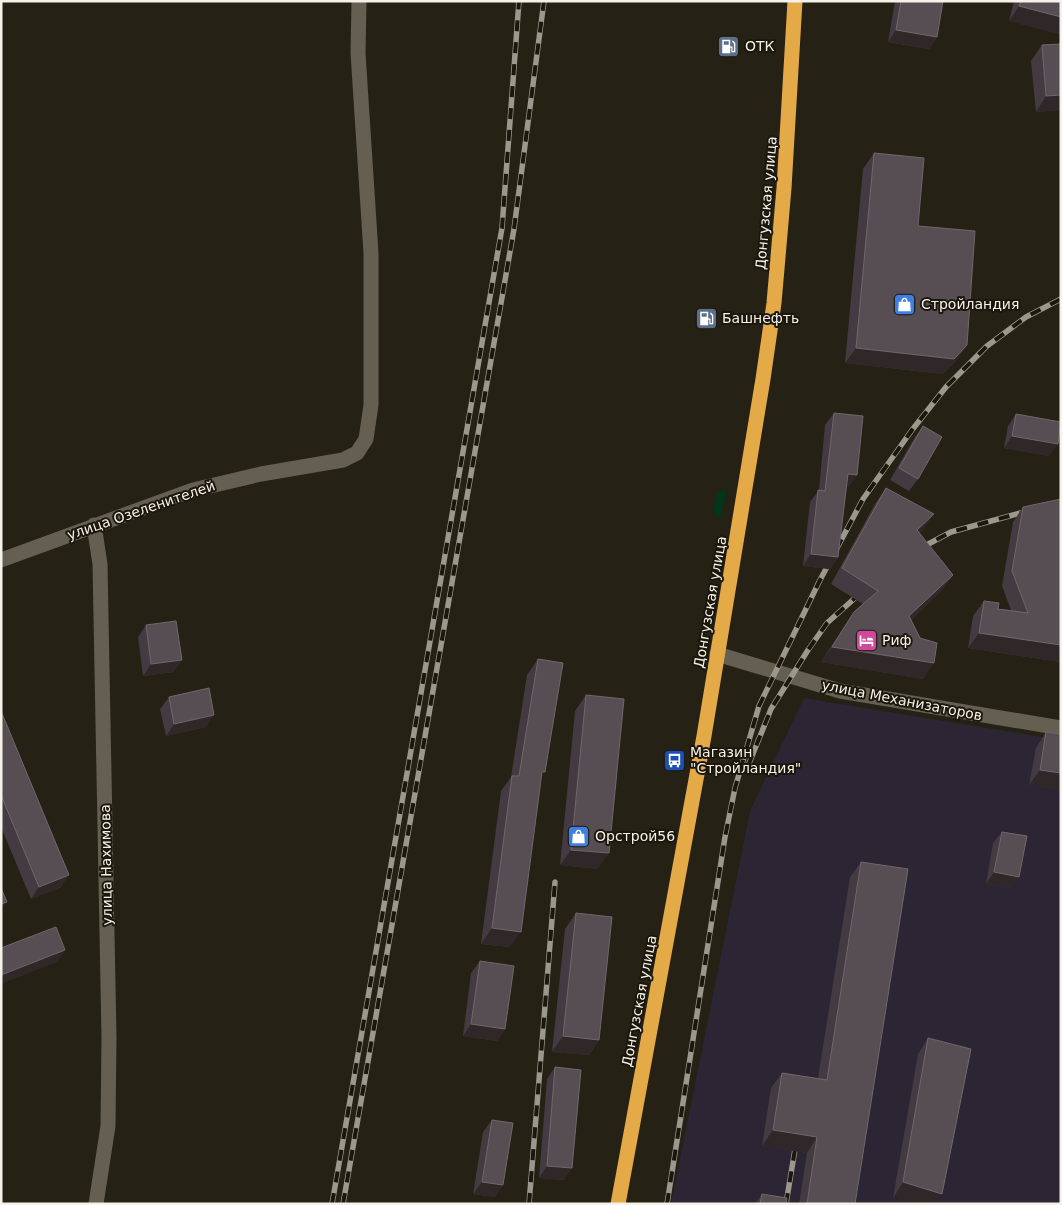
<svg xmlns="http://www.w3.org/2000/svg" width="1062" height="1205" viewBox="0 0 1062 1205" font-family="'DejaVu Sans',sans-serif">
	<rect width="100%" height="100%" fill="#252115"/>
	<path fill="#2b2534" d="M804,698L1061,740V1204H671L750,811Z"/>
	<path fill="#003619" d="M727,488L720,519L713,511L717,493Z"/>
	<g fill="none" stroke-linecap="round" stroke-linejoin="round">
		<path stroke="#645f51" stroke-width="15" d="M94,525L100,564L109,1038L108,1126L96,1204
			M1,560L193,490L261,474L343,460L357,453L366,439L371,405V253L358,53L359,1
			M717,654L840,691L1061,728"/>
		<path stroke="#e4aa47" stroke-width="15" d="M618,1204L704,736L763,379L774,303L784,188L795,1"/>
		<defs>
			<path id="rail" d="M917,550L951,532L1031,510L1061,505
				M748,766L771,709L808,650L827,623L865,589
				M332,1204L502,228L519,1
				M343,1204L514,229L544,1
				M529,1204L555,882
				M667,1204L725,837L735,788L759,706L819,582L863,499L912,430L946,387L987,346L1026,317L1061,299
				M786,1204L797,1137"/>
		</defs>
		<use href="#rail" stroke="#9b988e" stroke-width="5.5"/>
		<use href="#rail" stroke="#1c170c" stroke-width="4" stroke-dasharray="11" stroke-linecap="butt"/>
	</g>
	<path fill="#443a42" d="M895,1H943L937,37L929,49L888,42Z
		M1014,1H1061L1009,21Z
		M1061,44V110L1036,112L1031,61L1042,45Z
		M874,153L918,226L967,345L956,361L943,374L845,363L863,169Z
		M834,413L857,475L848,487L846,486L838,557L830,569L803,566L810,502L819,490L825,425Z
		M1016,414L1049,456L1004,448L1008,426Z
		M923,426L918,479L909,491L890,480L915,437Z
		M886,488L923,530L919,533L953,575L942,590L911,620L923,679L821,662L843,628L854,612L863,604L831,584L875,504Z
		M1023,507L1061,662L968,648L973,616L984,601L998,609L1011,610L1002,586L1013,522Z
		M146,625L174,672L143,676L138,637Z
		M538,659L541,777L510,947L481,944L501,791L511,777L527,675Z
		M586,695L598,869L560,865L575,711Z
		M169,697L206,727L166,736L160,709Z
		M1,711L61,887L31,899L1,827Z
		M1046,732L1061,790L1029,785L1036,748Z
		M1002,832L1011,888L986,884L993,843Z
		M861,862L855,1204H799L807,1153L762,1146L771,1088L782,1073L818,1078L850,877Z
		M576,913L599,1040L589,1055L552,1052L565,929Z
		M480,961L505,1029L497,1041L463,1036L471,973Z
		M928,1038L942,1194L893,1198L918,1054Z
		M555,1067L564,1180L539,1178L547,1079Z
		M492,1120L503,1185L495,1197L473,1194L483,1132Z
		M762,1194L786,1204H755Z"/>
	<path fill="#302828" d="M1019,6L1061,17V35L1009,21Z
		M896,30L937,37L929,49L888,42Z
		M1061,95V110L1036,112L1046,96Z
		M967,345L956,361L943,374L845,363L856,348Z
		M1012,436L1058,444L1049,456L1004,448Z
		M848,474L857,475L848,487L839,486Z
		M934,514L923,530L906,545L917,530Z
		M811,554L838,557L830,569L803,566Z
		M953,575L942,590L898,632L909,616Z
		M979,633L1061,645V662L968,648Z
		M832,647L934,663L923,679L821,662Z
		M182,660L174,672L143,676L151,664Z
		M214,715L206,727L166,736L174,724Z
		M1040,770L1061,773V790L1029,785Z
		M571,850L609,853L598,869L560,865Z
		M994,872L1019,877L1011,888L986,884Z
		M69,875L61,887L31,899L39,887Z
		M7,902L1,910V904Z
		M492,928L521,932L510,947L481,944Z
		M65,950L57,962L1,984V975Z
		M471,1024L505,1029L497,1041L463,1036Z
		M563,1036L599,1040L589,1055L552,1052Z
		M773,1130L817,1137L807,1153L762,1146Z
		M547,1166L572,1168L564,1180L539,1178Z
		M482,1182L503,1185L495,1197L473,1194Z
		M903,1182L942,1194L935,1204H912L893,1198Z"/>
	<path fill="#574e54" stroke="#70676b" d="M901,1H943L937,37L896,30Z
		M1021,1H1061V17L1019,6Z
		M1061,44V95L1046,96L1042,45Z
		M874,153L924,158L918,226L975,231L967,345L954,359L856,348Z
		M834,413L863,416L857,475L848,474L838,557L811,554L818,490L825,491Z
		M1016,414L1061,422L1058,444L1012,436Z
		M923,426L942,437L918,479L899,468Z
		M886,488L934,514L917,530L953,575L909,616L920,638L937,643L934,663L832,647L854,612L878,591L842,568Z
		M1061,499V645L979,633L984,601L999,603L998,609L1028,613L1012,571L1023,507Z
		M176,621L182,660L151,664L146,625Z
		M538,659L563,663L545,772H542L521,932L492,928L512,776H519Z
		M209,688L214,715L174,724L169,697Z
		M586,695L624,699L609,853L571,850Z
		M1,711L69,875L39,887L1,795Z
		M1046,732L1061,734V773L1040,770Z
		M1002,832L1027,836L1019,877L994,872Z
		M861,862L908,869L855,1204H807L817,1137L773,1130L782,1073L827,1080Z
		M1,888L7,902L1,904Z
		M576,913L612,917L599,1040L563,1036Z
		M56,927L65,950L1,975V948Z
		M480,961L514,966L505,1029L471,1024Z
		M928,1038L971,1049L942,1194L903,1182Z
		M555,1067L581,1070L572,1168L547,1166Z
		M492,1120L513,1123L503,1185L482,1182Z
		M762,1194L787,1198L786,1204H760Z"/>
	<defs>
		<symbol id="fuel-square" viewBox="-11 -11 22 22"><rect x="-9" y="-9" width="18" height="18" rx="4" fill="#5c6f8a" stroke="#1c170c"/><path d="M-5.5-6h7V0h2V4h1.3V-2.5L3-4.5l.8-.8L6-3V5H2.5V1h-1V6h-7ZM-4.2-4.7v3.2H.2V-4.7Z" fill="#fff"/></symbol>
		<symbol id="shop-square" viewBox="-11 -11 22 22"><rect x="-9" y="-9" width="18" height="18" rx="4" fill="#3f7fe0" stroke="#1c170c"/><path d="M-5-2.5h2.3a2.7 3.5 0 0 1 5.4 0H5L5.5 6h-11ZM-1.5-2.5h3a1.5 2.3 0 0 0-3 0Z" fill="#fff"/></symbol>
		<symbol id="hotel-square" viewBox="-11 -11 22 22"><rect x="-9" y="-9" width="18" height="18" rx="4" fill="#d1479c" stroke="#1c170c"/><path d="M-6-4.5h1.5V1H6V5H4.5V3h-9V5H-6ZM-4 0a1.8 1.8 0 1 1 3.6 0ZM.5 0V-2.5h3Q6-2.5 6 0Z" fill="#fff"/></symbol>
		<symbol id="bus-square" viewBox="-11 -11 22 22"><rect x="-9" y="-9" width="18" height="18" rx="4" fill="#1a4fb4" stroke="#1c170c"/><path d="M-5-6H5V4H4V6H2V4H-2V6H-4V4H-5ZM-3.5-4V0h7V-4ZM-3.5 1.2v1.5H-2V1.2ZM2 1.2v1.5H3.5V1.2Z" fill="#fff"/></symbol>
	</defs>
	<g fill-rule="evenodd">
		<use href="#fuel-square" x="716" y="34" width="25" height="25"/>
		<use href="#shop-square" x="892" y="292" width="25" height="25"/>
		<use href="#fuel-square" x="694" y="306" width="25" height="25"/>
		<use href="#hotel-square" x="854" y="628" width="25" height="25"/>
		<use href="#bus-square" x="662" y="748" width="25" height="25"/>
		<use href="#shop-square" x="566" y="824" width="25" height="25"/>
	</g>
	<g text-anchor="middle" stroke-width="4" stroke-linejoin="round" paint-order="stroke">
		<g font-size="14" fill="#f5f2ea" stroke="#1c170c" text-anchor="start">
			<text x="745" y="51">ОТК</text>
			<text x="921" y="309">Стройландия</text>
			<text x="722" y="323">Башнефть</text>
			<text x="882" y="645">Риф</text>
			<text x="690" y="757">Магазин<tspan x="690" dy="16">"Стройландия"</tspan></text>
			<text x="595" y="841">Орстрой56</text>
		</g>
		<g font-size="14" fill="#f5f2ea" stroke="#1c170c">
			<text transform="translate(766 203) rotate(-85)" y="5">Донгузская улица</text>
			<text transform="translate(141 510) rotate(-19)" y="5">улица Озеленителей</text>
			<text transform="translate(710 602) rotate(-80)" y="5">Донгузская улица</text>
			<text transform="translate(902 700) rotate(11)" y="5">улица Механизаторов</text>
			<text transform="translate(106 865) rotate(-91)" y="5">улица Нахимова</text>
			<text transform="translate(639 1001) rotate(-79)" y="5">Донгузская улица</text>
		</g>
	</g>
	<rect width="1062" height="1205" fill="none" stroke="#f5f2ea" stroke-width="5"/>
</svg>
